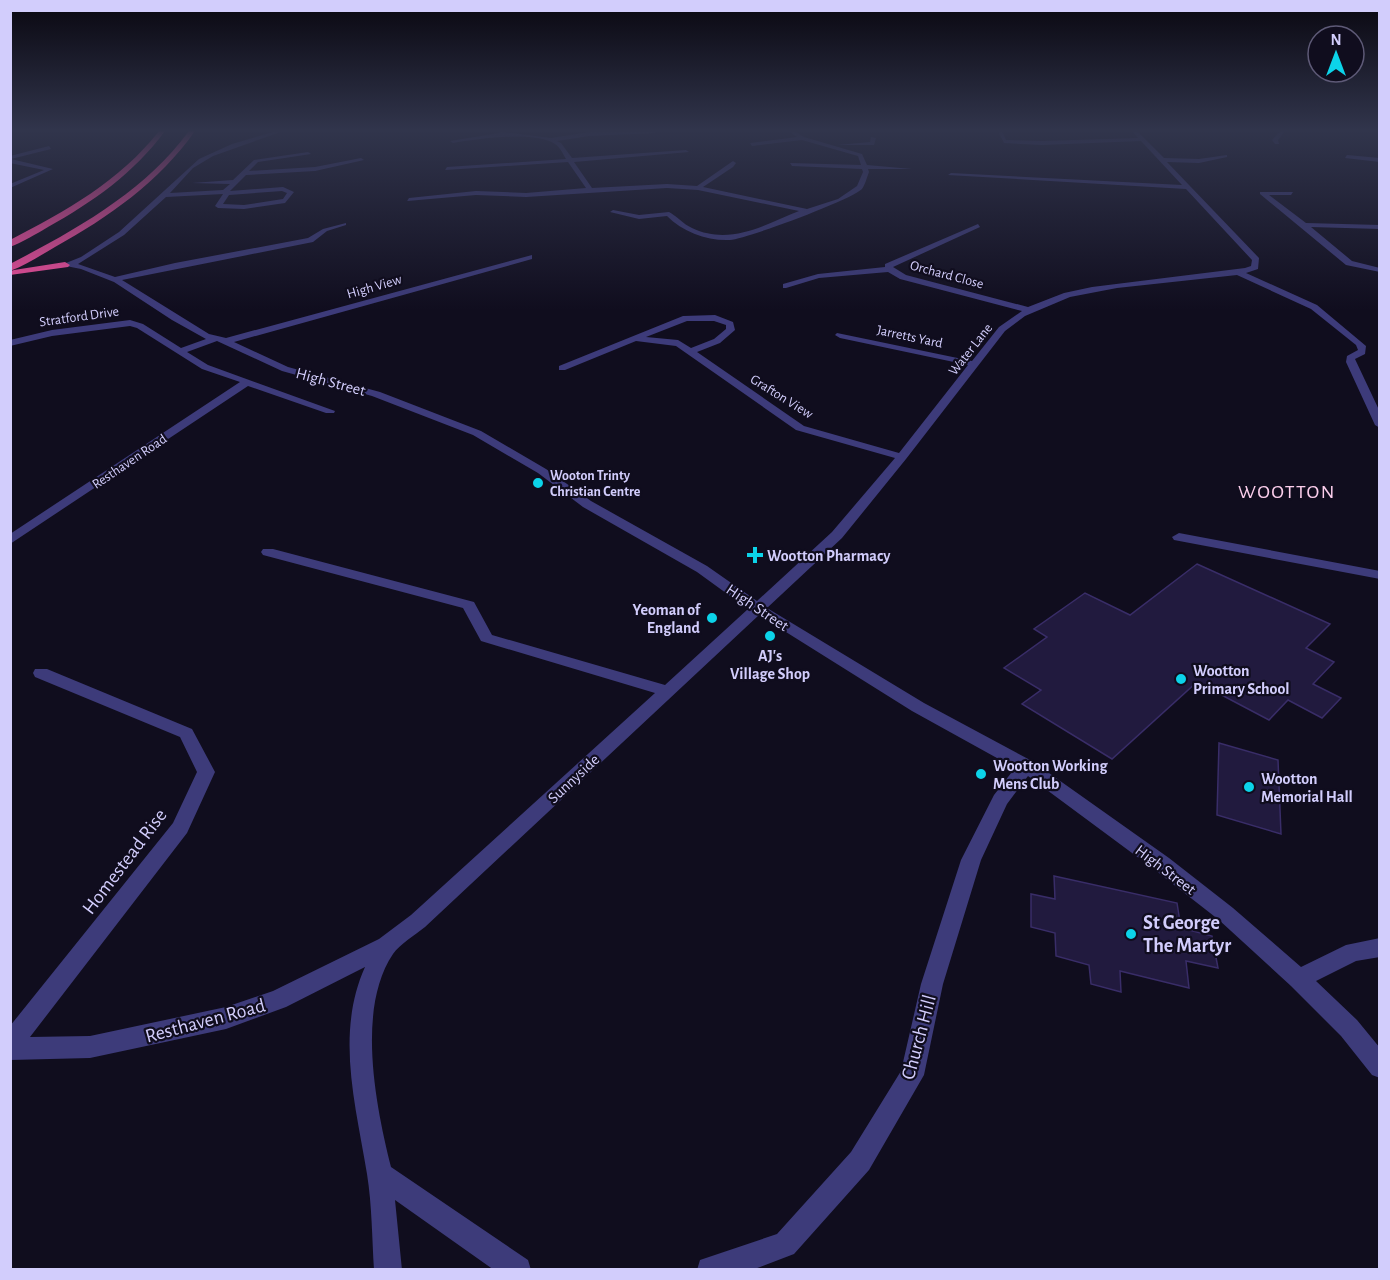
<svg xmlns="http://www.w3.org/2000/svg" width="1390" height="1280" viewBox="0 0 1390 1280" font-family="'Alegreya Sans',sans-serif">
	<rect width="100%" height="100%" fill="#100d1e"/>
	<path fill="#211a3e" stroke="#392d68" stroke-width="1.5" d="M1197,564L1330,624L1306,648L1334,662L1313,684L1341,698L1322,718L1288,700L1269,720L1197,682L1112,759L1022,704L1041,690L1004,668L1047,637L1034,629L1085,593L1130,615Z
		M1219,743L1278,760L1281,834L1217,815Z
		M1054,876L1177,903L1181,928L1212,936L1218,968L1186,961L1189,988L1120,971L1121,992L1091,984L1089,965L1056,956L1055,933L1031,927V894L1055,899Z"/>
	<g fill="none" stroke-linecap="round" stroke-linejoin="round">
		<path fill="#3d3b7a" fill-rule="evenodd" d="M276,131H283L213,156L193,168L170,193L223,190L230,184L192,183L233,180L254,160L308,152L311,154L258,162L249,171L315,167L361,158L364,160L315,171L246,175L230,191L283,187L294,192L285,203L244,209L218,208L215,206L223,194L166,197L124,235L78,264L115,277L175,263L308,238L323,229L346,223V225L327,231L313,242L122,280L209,334L226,338L532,255V259L234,342L288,367L380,392L481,431L546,469L591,501L707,566L757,601L832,532L895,458L796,430L676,346L636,341L565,370H559V366L683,316L715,315L733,322L735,330L720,343L697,352L804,426L899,453L968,365L840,338L835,335L837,333L972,361L999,327L1022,311L900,279L888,272L819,278L786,288H783V284L818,274L885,267V264L978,224L980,227L893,267L906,275L1028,307L1064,293L1092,287L1245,268L1251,266L1252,260L1186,189L948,175L951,173L1182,185L1141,141L1042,145L1004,143L998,131H1002L1006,140L1042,141L1138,138L1132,131H1137L1164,158L1199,159L1227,155V157L1199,163L1167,162L1259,258L1258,269L1246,273L1317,305L1366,346L1365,354L1355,359L1380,412V428L1375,425L1346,362L1347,356L1358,350L1356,345L1311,309L1237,275L1117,288L1070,297L1025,316L1005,331L906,459L842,538L767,608L924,703L1032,761L1169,858L1233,908L1301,967L1346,945L1380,938V957L1356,961L1316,981L1357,1020L1380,1048V1078L1372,1075L1341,1036L1291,986L1219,920L1155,870L1028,776L1007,804L981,860L943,984L924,1075L869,1170L794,1254L752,1270H697L700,1260L777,1234L851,1152L901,1071L921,984L961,860L994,795L1015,768L912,711L759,615L425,927C415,935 400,944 393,954C356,1009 376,1107 391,1167L528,1260L531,1270H494L395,1200L402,1270H374C372,1238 372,1205 367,1174C356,1106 335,1034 365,967L286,1007L226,1029L90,1058L10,1060V1026L173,823L197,772L180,737L35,677L33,673L35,669H47L192,729L215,772L187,833L30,1037L90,1036L226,1007L273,991L379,939L411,915L655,693L481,641L463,608L263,555L261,552L263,549H273L474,602L492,635L665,685L748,609L697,572L583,507L538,473L473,435L372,396L282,371L217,341L187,352L208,365L335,411L334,413H326L248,386L10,544V534L240,382L202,369L137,328L130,326L52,336L10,346V340L52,330L130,320L143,324L181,348L206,339L172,320L114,282L81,269L61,265L81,257L119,232L199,159L232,144ZM282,191L287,193L283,199L244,205L223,204L229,195ZM687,321H714L726,325V329L714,339L691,348L678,340L646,337Z
			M496,131L551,138L589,132L657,131L655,133L589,136L557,141L561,143L572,158L686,150L689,152L574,162L592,188L667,184L697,186L733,161L736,163L733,167L703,187L807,209L838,199L857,186L863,172L862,169L792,166L790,163L861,165L858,156L802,140L752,146L750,143L797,137L788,131H794L804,137L862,154L867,165L912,169H868L869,172C867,177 865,185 862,189C851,200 746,239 730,240C707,241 683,232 667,216L639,219L610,212L613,210L639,215L669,212C677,216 683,224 692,228C730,246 764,225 799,211L698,190L667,188L526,197L476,195L407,201L409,198L476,191L526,193L586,188L568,162L445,170L447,167L566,159C563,154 560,147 555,144C535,130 477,139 453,143L450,141L499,133Z
			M1280,131H1285L1278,140L1279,144H1275L1272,140Z
			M871,137L876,138L874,145H837L870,142Z
			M49,146L51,149L11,159L53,169L10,188V184L44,170L10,163V156Z
			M1347,155L1380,158V162L1345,158Z
			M1260,192H1293L1291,195H1269L1306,223L1380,225V229L1311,227L1352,261L1380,268V272L1346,265L1260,194Z
			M1179,533L1380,571V579L1174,540L1172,537Z"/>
		<path fill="#f64e9f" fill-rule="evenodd" d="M159,131H165C134,173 93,202 48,227C36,234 23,242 10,247V240C66,211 120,181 159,131Z
			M189,131H195C159,182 109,217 55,247C41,255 26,265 10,271V264C77,229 144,192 189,131Z
			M65,262L70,265L68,267L10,275L11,271L14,270Z"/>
	</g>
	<linearGradient id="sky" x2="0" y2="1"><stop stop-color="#090710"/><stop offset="0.42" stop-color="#31354c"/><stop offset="1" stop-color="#31354c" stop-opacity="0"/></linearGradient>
	<rect width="1390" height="310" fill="url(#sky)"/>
	<g fill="#0cd3e9" stroke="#100d1e" stroke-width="2">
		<circle cx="538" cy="483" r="6"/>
		<path d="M752 546h6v6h6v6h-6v6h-6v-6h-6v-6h6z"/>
		<circle cx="712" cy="618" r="6"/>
		<circle cx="770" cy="636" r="6"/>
		<circle cx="1181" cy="679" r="6"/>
		<circle cx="981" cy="774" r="6"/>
		<circle cx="1249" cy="787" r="6"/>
		<circle cx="1131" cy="934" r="6"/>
	</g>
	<g text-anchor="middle" stroke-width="4.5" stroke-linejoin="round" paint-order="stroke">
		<g font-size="14" fill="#d2cdfc" stroke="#100d1e">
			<text transform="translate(947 274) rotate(15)" y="5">Orchard Close</text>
			<text transform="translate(374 286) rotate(-16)" y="5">High View</text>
			<text transform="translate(79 316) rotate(-8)" y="5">Stratford Drive</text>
			<text transform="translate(910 336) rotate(12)" y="5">Jarretts Yard</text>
			<text transform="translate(970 349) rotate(-52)" y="5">Water Lane</text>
			<text transform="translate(782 396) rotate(32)" y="5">Grafton View</text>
			<text transform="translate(129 461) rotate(-34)" y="5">Resthaven Road</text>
		</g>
		<g font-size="14" font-weight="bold" fill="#d2cdfc" stroke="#100d1e" text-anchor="start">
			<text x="550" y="480">Wooton Trinty<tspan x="550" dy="16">Christian Centre</tspan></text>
		</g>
		<g font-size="16" fill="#d2cdfc" stroke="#100d1e">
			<text transform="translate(331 381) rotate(15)" y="6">High Street</text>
			<text transform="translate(758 607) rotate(34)" y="6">High Street</text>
			<text transform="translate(573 778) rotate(-43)" y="6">Sunnyside</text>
			<text transform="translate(1166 869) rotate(37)" y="6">High Street</text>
		</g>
		<g font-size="16" font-weight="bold" fill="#d2cdfc" stroke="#100d1e" text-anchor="start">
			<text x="767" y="561">Wootton Pharmacy</text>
			<text x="700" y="615" text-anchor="end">Yeoman of<tspan x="700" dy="18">England</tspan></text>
			<text x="770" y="661" text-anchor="middle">AJ's<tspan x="770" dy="18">Village Shop</tspan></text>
			<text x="1193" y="676">Wootton<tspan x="1193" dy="18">Primary School</tspan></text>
			<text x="993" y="771">Wootton Working<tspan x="993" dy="18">Mens Club</tspan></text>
			<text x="1261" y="784">Wootton<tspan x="1261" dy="18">Memorial Hall</tspan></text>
		</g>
		<g font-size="20" letter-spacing="1.5" fill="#fcceec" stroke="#100d1e">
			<text x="1287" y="498">WOOTTON</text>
		</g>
		<g font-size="20" fill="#d2cdfc" stroke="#100d1e">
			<text transform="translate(124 861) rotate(-53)" y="7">Homestead Rise</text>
			<text transform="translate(205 1020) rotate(-15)" y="7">Resthaven Road</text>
			<text transform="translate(918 1037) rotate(-75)" y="7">Church Hill</text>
		</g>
		<g font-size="20" font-weight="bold" fill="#d2cdfc" stroke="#100d1e" text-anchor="start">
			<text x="1143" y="929">St George<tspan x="1143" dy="23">The Martyr</tspan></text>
		</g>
	</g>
	<rect width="1390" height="1280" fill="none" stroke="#d2cdfc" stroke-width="24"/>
	<g transform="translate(1336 54)"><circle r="28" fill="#100d1e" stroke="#5e5a77" stroke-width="1.5"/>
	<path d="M0-4.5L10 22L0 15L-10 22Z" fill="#0cd3e9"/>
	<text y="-9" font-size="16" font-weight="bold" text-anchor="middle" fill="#d2cdfc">N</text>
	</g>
</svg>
